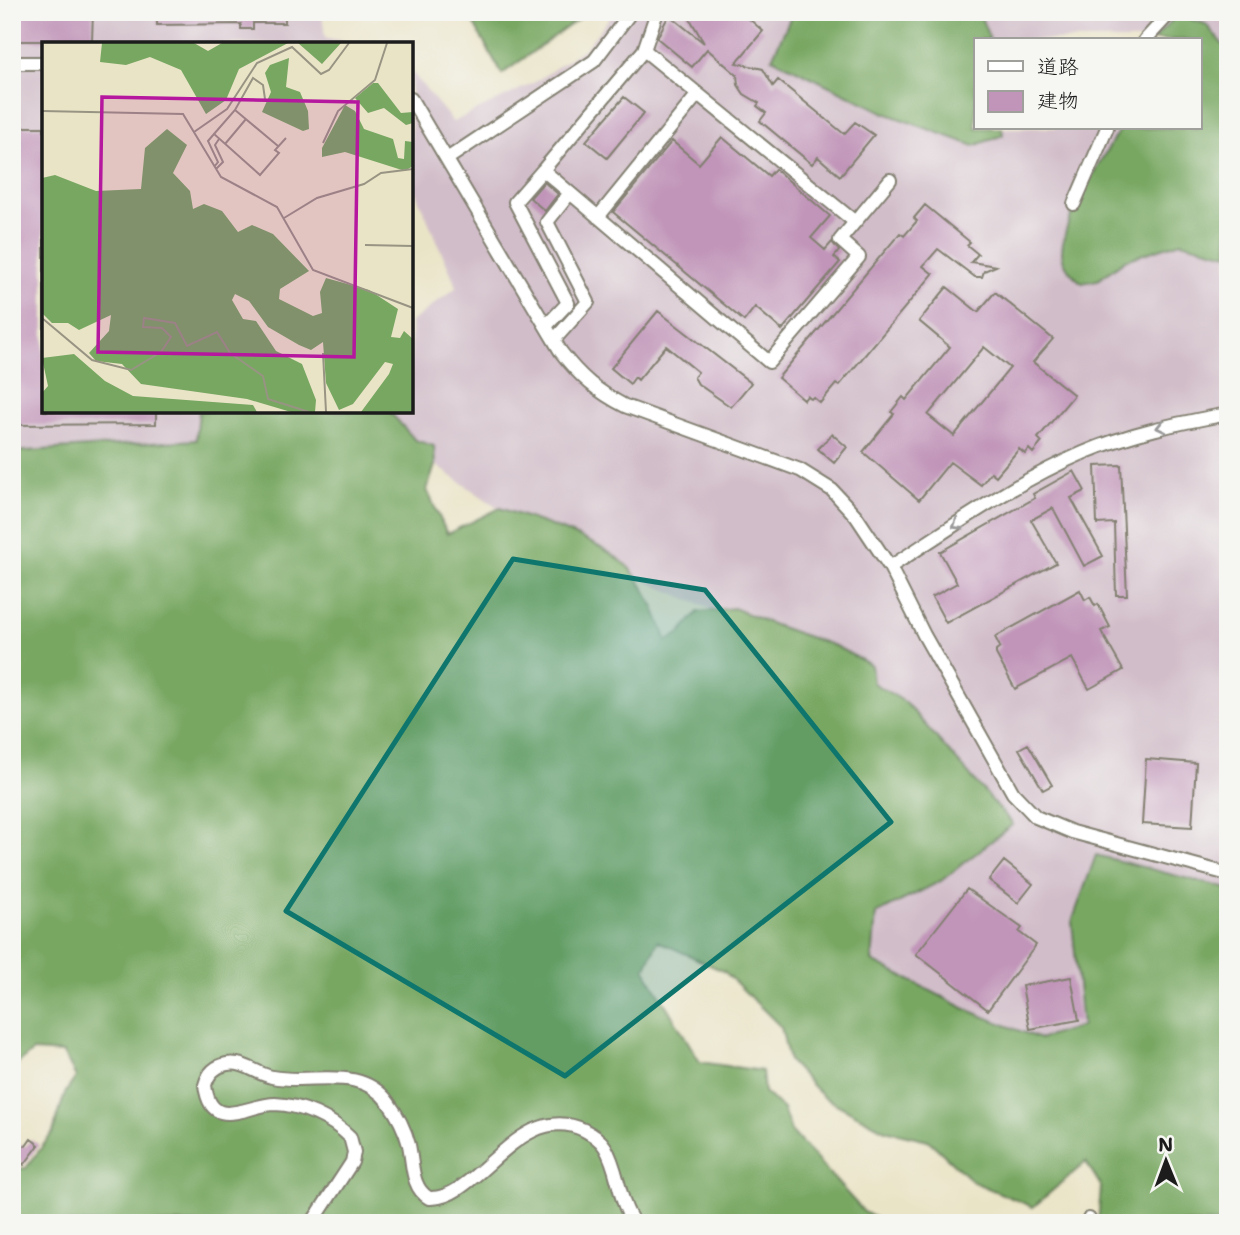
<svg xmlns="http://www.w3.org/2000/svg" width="1240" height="1235" viewBox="0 0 1240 1235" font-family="'Shantell Sans','Klee One',sans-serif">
	<rect width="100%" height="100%" fill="#f6f6f2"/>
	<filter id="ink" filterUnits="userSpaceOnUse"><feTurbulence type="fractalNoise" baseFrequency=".0143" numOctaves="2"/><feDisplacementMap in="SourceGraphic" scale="14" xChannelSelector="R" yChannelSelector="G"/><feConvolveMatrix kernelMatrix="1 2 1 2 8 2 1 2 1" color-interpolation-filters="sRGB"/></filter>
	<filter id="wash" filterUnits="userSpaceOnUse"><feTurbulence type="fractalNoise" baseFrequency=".00686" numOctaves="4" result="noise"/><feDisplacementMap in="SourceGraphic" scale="28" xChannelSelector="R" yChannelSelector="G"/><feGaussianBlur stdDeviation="1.57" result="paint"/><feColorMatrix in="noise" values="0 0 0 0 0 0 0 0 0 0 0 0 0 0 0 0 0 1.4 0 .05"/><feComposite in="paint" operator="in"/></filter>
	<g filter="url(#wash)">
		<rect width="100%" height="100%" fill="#eae4c7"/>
		<path fill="#d1bdc9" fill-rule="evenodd" d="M12,12H322L325,38L364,44H44V411H203L204,455L12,465Z
			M614,12H1228V902L1094,1030L1035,1051L859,972L831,661L538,535L425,458L378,411H411V322L457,287L411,182V71L453,122L535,82L585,48ZM976,40H1200V128H976Z"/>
		<path fill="#78a762" stroke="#4a623f" stroke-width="2" d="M467,12H588L502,74Z
			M793,12H979L990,40H976V128H1002L1003,135L974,146L887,114L772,58Z
			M1177,15L1206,24L1228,51V254L1181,242L1125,260L1098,280L1082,283C1072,275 1062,265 1062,252C1063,215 1102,161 1120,128H1200V40H1153Z
			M199,411H389L415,440L434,446L435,465L427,490L447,534L500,508C538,522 603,540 630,569C648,589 658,616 667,641L680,633L698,612L734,608L774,625L835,646L871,665L873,683L905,702L1013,824L941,881L876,914L872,961L968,1010L1040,1039L1082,1026L1072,922L1096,855L1228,889V1223H1098L1101,1186L1086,1162L1033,1207L973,1182L928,1140L885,1130L823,1097L789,1061L781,1027L725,972L658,941L645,970L700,1062L762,1071L764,1092L783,1109L791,1131L864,1212L885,1223H12V1169L26,1168L53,1132L65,1093L76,1077L63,1053L33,1051L12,1068V452L196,440Z"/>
		<g id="blocks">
			<path fill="#c195b9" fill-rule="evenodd" d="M12,12H93L92,41H12Z
				M157,12H285V23H253V29H241V24L157,25Z
				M686,12H753L748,18L763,31L736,63L763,69L773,86L778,80L844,134L855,122L874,135L840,176L818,157L812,164L760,121L766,113L757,106L759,103L744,94L738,85L737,75L707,49L692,67L657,38L669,15L704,43Z
				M624,97L644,113L607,158L586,141Z
				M12,127H44V411H156V424L12,425Z
				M722,137L769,176L775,169L830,216L811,238L825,250L832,242L839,251L834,257L840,262L782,330L755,307L744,321L613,212L672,141L699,164Z
				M544,182L558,194L545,211L530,198Z
				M925,205L970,242L967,245L978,254L971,262L996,266L984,271L982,277H975L938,249L923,266L933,274L839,386L836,384L820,403L813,397L811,399L807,396L804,400L778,378L900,233L904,236L917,221L914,218Z
				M947,287L978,312L995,292L1053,339L1033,362L1074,395L1038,438L1042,442L1033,453L1029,449L1025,454L1019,449L996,476L991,472L981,485L950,462L919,500L863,452L894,414L891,412L903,397L906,400L950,347L919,321ZM984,347L1010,368L954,436L928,415Z
				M658,311L751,383L731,407L698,384L694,377L698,372L666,346L638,380L635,377L630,384L611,368Z
				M832,434L847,447L834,463L818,449Z
				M1121,465L1127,595H1116L1114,523L1097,524L1095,466Z
				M1074,471L1085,491L1071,498L1103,556L1084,566L1053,508L1031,520L1056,563L946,623L932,597L957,583L940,552L1035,498L1033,494Z
				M1080,590L1085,600L1090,597L1095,606L1098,604L1110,627L1101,631L1123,670L1089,689L1072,658L1015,689L996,654V650L1000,647L995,637Z
				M1028,744L1052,785L1043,790L1019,749Z
				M1146,759L1196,763L1192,827L1142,824Z
				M1004,861L1033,884L1018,903L989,880Z
				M967,889L1022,928L1019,932L1036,945L988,1010L916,954Z
				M1071,977L1079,1020L1030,1029L1022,986Z
				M31,1139L39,1145L24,1165L13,1154L20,1145L26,1146Z"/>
		</g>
	</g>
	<g filter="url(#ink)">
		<use href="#blocks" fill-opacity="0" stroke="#838072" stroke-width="2"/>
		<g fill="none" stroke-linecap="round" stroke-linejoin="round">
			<defs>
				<path id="minor" d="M657,12L644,50L543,170L769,362L859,257L840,240L890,180
					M1145,40L1171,12
					M644,50L855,222
					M12,63H44
					M411,99L561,352C580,377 598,392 625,406L800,470L832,490L856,516L890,567L924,635L1013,793L1036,817L1072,832L1228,874
					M447,159L594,61L631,12
					M543,170L515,202L568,303L546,326
					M1074,204L1107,128
					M598,217L698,94
					M554,340L588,302L547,222L570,193
					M890,567C952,527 1015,482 1083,453C1130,433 1178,423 1228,414
					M312,1223L352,1162L354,1152L350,1137C331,1118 302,1105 275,1104C248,1104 211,1134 205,1085C208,1074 215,1066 227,1064C245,1061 256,1074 272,1077C312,1085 360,1064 388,1102C397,1114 405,1130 409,1145C413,1163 411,1188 429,1198C478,1201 519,1099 584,1130C593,1135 600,1139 605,1147C619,1170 618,1201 634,1223
					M1089,1223V1219"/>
			</defs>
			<use href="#minor" stroke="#838072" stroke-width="16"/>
			<use href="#minor" stroke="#fff" stroke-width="12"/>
		</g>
		<defs><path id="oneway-chevron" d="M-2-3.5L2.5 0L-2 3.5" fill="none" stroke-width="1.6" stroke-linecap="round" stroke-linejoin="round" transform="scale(1.75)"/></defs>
		<g stroke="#999">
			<use href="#oneway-chevron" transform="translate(1161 427) rotate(167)"/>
			<use href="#oneway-chevron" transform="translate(957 525) rotate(148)"/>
		</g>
	</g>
	<path fill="#0f766e" fill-opacity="0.2" stroke="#0f766e" stroke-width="5" stroke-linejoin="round" d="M513,559L705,590L891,822L565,1076L286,911Z"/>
	<g transform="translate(42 42)">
		<rect width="371" height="371" fill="#eae4c7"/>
		<path d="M60,1H152L166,9L180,1H246L197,27L184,58L164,72L139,28L108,15L84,23L58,20ZM256,1H299L280,22ZM247,16L244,45L258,50L266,69L267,87L261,89L220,70L229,50L223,31L228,23ZM331,41H336L359,71L371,70V81L364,83L342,66L326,71L313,56ZM303,63L313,69L322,87L351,97L356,116L362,117L363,99L371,100V124L363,129L303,110L280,115V106ZM125,87L145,103L131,131L148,149L151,167L162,162L180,169L196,190L210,183L231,192L267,229L238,247L237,257L271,274L280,271L278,250L284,236L327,248L356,267L349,295L358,296L362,289L371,297V370H319L347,332L351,322L343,320L311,362L297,368L284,341L281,300L269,308L257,303L226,285L207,259L193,252L190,258L201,277L214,279L234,309L260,322L274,358L273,370H249L205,357L99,342L80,322L54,319L47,311L67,289L69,273L37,288L26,281H10L0,271V136L13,133L54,149L99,147L103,106ZM32,312L63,339L91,354L211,363L215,370H0V351L6,344L0,316Z" fill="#78a762"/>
		<path fill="none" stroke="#989483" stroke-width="2" d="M223,57L221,43L211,36L193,68L172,92L218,133L237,111L233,108L244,96M193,68L236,104M0,69L141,72L179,135L235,165L271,228L371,266M152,90L185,67L215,21L250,5L279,32L287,28L307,1M172,92L166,99L176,120L172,125M281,101L296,69L333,38L345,1M183,102L204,77M174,127L181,120L173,103L177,97M242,176L275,156L322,142L339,131L371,127M323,203L371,204M0,276L50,318L89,328L119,310L129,295L120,286L101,285L102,276L133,281L145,304L175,290L188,311L221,334L226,357L267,370M281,311L284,370"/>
		<path fill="#b5179e" fill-opacity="0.15" stroke="#b5179e" stroke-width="3.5" d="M60,55L316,60L312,315L56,310Z"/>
		<rect width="371" height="371" fill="none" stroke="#1c1c1c" stroke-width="3.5"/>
	</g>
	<rect width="1240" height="1235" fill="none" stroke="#f6f6f2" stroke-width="42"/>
	<rect x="974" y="38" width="228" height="91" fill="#f6f6f2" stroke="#9f9f9c" stroke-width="2"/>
	<rect x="988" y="61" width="35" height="10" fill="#ffffff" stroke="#9f9f9c" stroke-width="2"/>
	<text x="1037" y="74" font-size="21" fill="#1c1c1c">道路</text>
	<rect x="988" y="91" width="35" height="21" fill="#c195b9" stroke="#9f9f9c" stroke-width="2"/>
	<text x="1037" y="108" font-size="21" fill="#1c1c1c">建物</text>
	<g transform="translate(1166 1161) rotate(359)" stroke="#f6f6f2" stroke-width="5" paint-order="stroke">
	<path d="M0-5L12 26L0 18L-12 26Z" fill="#1c1c1c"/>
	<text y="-10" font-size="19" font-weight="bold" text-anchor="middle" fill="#1c1c1c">N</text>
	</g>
</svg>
